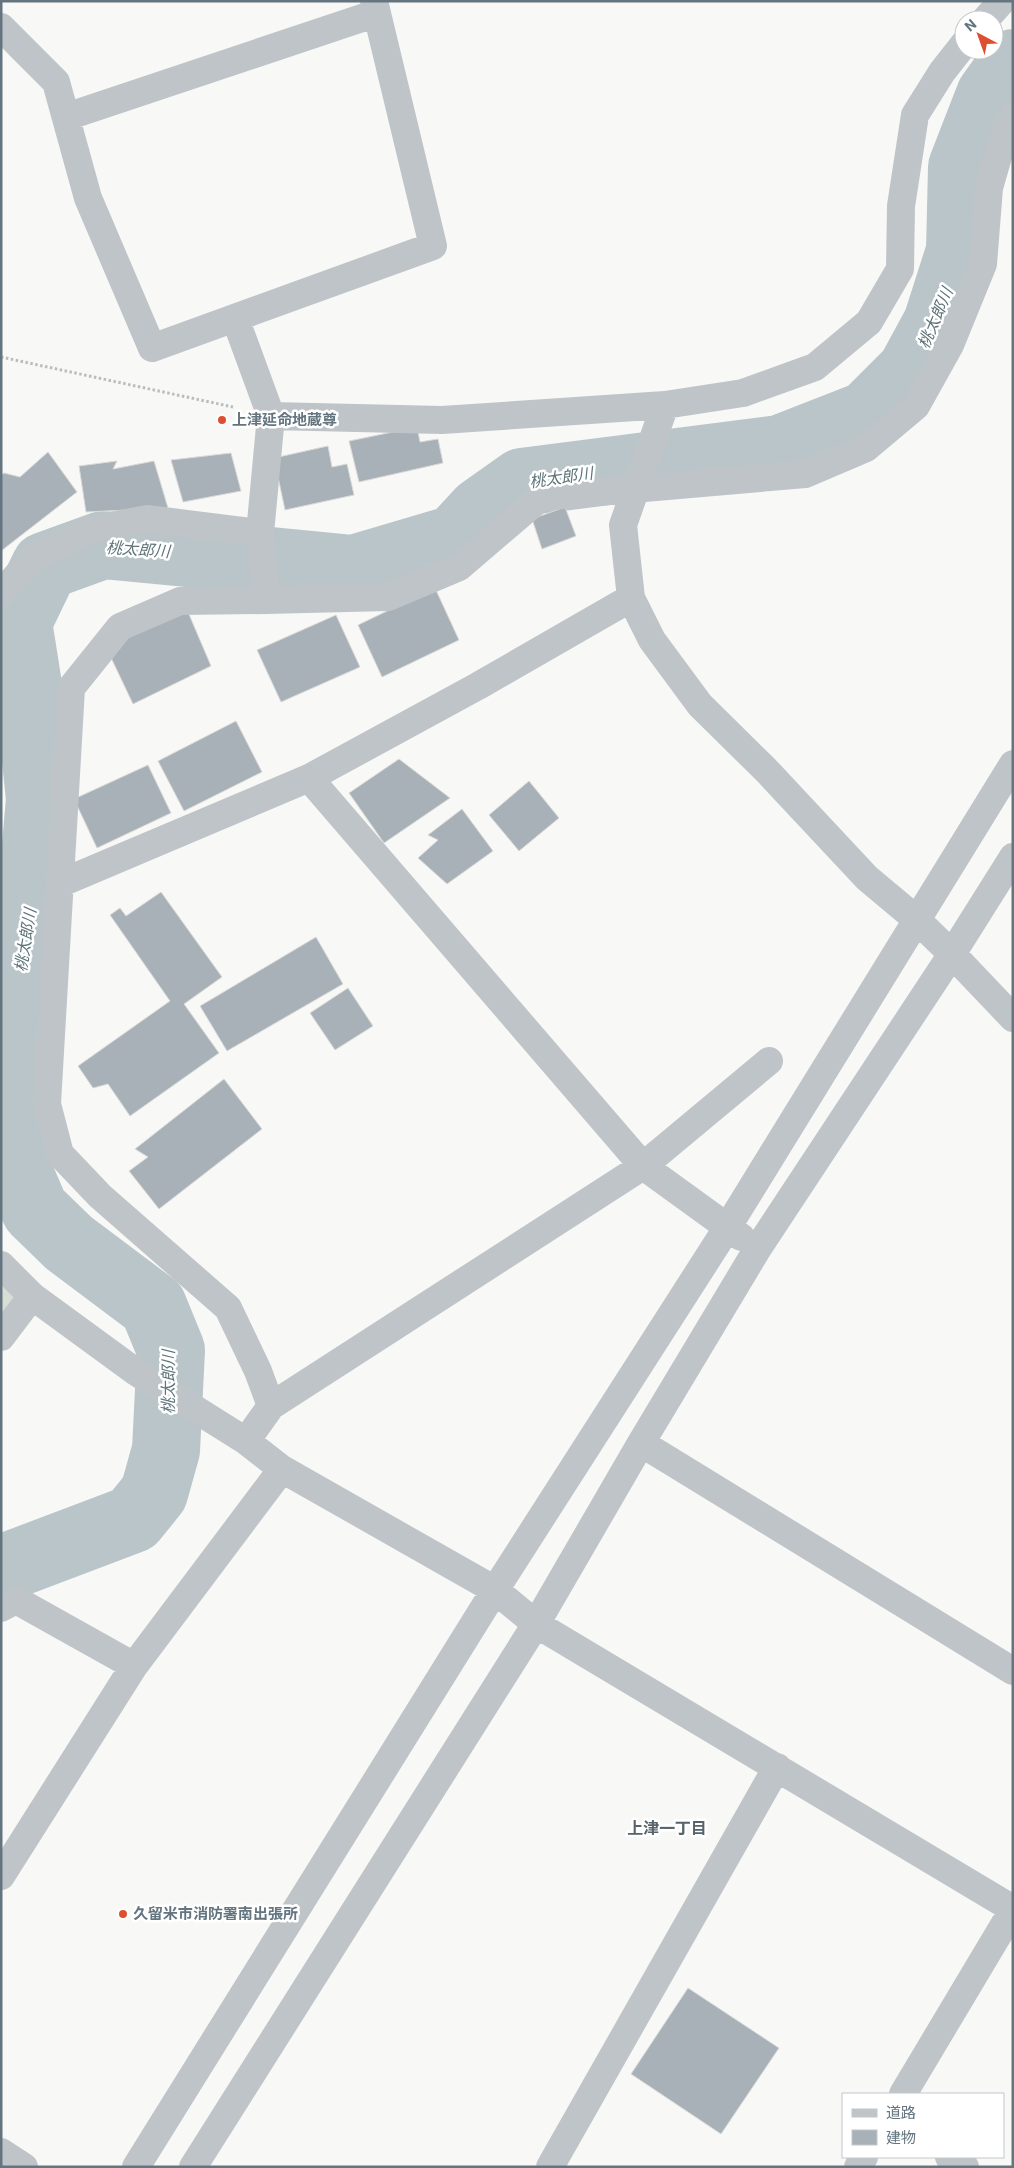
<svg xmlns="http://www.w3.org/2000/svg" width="1014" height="2168" viewBox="0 0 1014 2168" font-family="Roboto,'Noto Sans JP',sans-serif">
	<rect width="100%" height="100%" fill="#f8f8f6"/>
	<path fill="#d8ddd5" d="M1,1265L32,1296L1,1337Z"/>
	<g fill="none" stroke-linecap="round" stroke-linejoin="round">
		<path stroke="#b9c5c9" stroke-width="68" d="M1,1569L133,1519L154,1493L166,1450L171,1350L153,1306L69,1243L35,1210L10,1152L2,1104V1061L29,926L40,799L36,760V736L18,622L45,566L103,545L353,569L455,539L481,511L522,482L780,449L867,415L911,371L937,323L960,251L962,167L990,95L1013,63"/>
	</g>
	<path fill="#a8b1b7" stroke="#dadad8" d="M417,427L420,442L438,439L443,463L359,482L349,441Z
		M328,446L332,467L347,464L354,495L285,510L274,458Z
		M48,452L77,492L1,551V475L4,473L20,477Z
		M231,453L241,491L183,502L171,460Z
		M117,461L113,469L154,461L168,508L86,512L79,466Z
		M565,507L576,536L542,549L532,519Z
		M435,588L459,640L382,677L358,625Z
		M188,612L211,666L133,704L105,645Z
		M336,615L360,667L281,702L257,650Z
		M236,721L262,772L184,811L158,761Z
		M399,759L450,798L384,843L349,793Z
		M148,765L171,813L97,848L74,799Z
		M529,781L559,818L519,851L489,815Z
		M462,809L493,851L447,884L418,858L438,840L428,835Z
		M161,892L222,977L184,1004L219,1053L130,1116L108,1084L93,1088L78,1066L170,1001L110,915L120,908L126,916Z
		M316,937L343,984L227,1051L200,1006Z
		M348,988L373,1026L335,1050L310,1013Z
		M224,1079L262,1129L159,1209L129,1171L148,1157L135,1149Z
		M688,1988L779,2048L721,2134L631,2074Z"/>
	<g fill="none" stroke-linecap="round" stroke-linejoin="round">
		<path stroke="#babdc0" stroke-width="3" stroke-dasharray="2.5 2.5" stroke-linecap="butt" d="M1,357L233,407"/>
		<path stroke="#bfc4c8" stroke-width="28" d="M985,20L1002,1
			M1,27L56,82L88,198L152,348L433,246L374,1
			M66,117L377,13
			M235,318L271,416
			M665,405L743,393L815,367L869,322L900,269L901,206L915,115L942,72L964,44
			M260,533L266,600L180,601L120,627L71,688L47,1104L60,1154L100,1196L228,1308L258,1371L271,1406
			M1,594L33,557L90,530L147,519L260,533L271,416L442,420L665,405L623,525L631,598L652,640L700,705L766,770L867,878L916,919L952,954L1013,1018
			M266,600L388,597L459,567L541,497L805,474L866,448L916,406L950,345L983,264L989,188L1007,125L1013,116
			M309,778L643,1166L741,1237
			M61,883L309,778L478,686L631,598
			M1,1265L32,1296L136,1372L246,1441L282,1469L495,1590L536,1624L1013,1909
			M1,1337L32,1296
			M246,1441L271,1406L643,1166L769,1061
			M641,1443L1013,1671
			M1,1608L16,1600L134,1666
			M1,1876L134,1666L282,1469
			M903,2094L1013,1910
			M1,2152L24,2167
			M949,2157L965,2167
			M136,2167L495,1590L727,1228L1013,764
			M193,2167L536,1624L641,1443L758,1248L952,954L1013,857
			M550,2167L777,1767
			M858,2167L864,2157"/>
	</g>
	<g fill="#de4f30" stroke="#fff" stroke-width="2">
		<circle cx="222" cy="420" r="5"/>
		<circle cx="123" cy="1914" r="5"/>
	</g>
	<g text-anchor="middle" stroke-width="5" stroke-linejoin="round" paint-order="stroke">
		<g font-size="15" font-weight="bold" fill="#647580" stroke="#fff" text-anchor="start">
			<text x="232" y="425">上津延命地蔵尊</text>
			<text x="133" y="1919">久留米市消防署南出張所</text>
		</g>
		<g font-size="16" font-style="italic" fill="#5f747a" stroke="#fff">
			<text transform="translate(935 318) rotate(-67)" y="6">桃太郎川</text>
			<text transform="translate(561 477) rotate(-8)" y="6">桃太郎川</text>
			<text transform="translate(138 549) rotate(4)" y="6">桃太郎川</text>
			<text transform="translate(25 940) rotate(-81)" y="6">桃太郎川</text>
			<text transform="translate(168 1382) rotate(-90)" y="6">桃太郎川</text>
		</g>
		<g font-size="16" font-weight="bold" fill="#56636b" stroke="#fff">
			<text x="667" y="1834">上津一丁目</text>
		</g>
	</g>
	<rect width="1014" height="2168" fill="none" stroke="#647580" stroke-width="5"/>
	<rect x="842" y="2093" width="162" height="65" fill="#ffffff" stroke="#c1c8cc"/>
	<rect x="852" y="2109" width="25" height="8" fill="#bfc4c8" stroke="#c1c8cc"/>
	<text x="886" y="2118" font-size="15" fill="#647580">道路</text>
	<rect x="852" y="2130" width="25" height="15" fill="#a8b1b7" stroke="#c1c8cc"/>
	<text x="886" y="2143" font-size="15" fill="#647580">建物</text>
	<g transform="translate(979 35) rotate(319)"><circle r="24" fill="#ffffff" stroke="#c1c8cc"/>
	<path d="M0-4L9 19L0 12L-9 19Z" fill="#de4f30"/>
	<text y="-8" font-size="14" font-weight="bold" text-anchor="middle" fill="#647580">N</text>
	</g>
</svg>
